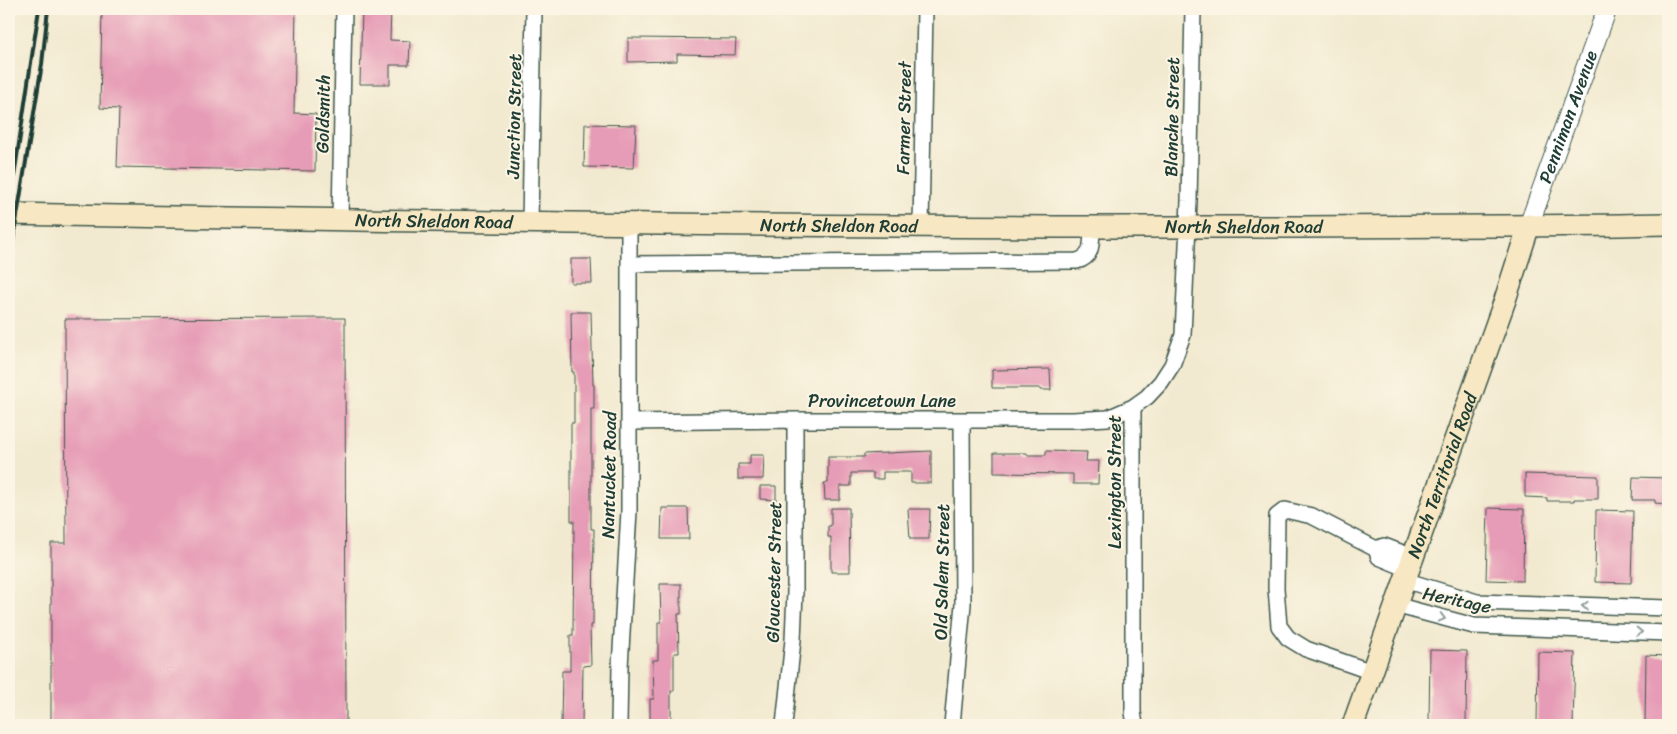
<svg xmlns="http://www.w3.org/2000/svg" width="1677" height="734" viewBox="0 0 1677 734" font-family="Sriracha,sans-serif">
	<rect width="100%" height="100%" fill="#fcf5e5"/>
	<filter id="ink" filterUnits="userSpaceOnUse"><feTurbulence type="fractalNoise" baseFrequency=".02" numOctaves="2"/><feDisplacementMap in="SourceGraphic" scale="10" xChannelSelector="R" yChannelSelector="G"/><feConvolveMatrix kernelMatrix="1 2 1 2 8 2 1 2 1" color-interpolation-filters="sRGB"/></filter>
	<filter id="wash" filterUnits="userSpaceOnUse"><feTurbulence type="fractalNoise" baseFrequency=".0096" numOctaves="4" result="noise"/><feDisplacementMap in="SourceGraphic" scale="20" xChannelSelector="R" yChannelSelector="G"/><feGaussianBlur stdDeviation="1.12" result="paint"/><feColorMatrix in="noise" values="0 0 0 0 0 0 0 0 0 0 0 0 0 0 0 0 0 1.4 0 .05"/><feComposite in="paint" operator="in"/></filter>
	<g filter="url(#wash)">
		<rect width="100%" height="100%" fill="#f2ead0"/>
		<g id="blocks">
			<path fill="#e69bb6" d="M102,9H296L294,113L316,114L315,171L117,167L119,109L100,108Z
				M362,9H391L390,40L410,41L409,65H390V84H360Z
				M628,38L736,39L735,55L677,54V61L628,62Z
				M585,124L636,125L634,168L584,167Z
				M571,259H591L592,283H571Z
				M571,312H591L593,385H594V409H591V529H594L593,625H590L591,665L583,666L582,725H561L562,671H570V635H573L574,521H571V423H574V372H572Z
				M345,318L346,725H51V543H66L65,319Z
				M1050,369L1051,390H1040V388H992V370Z
				M931,451V483H911V472H883V479H873V473H851V486H840V500H825L824,483H828V457H864V454Z
				M1046,451L1087,452L1086,461H1099L1098,484H1073V474L994,473V453H1027V455H1046Z
				M750,455H764L763,479H738V464H750Z
				M1525,474L1598,476V499H1574V501H1547V498L1525,497Z
				M1633,477L1668,478V504L1655,503V500H1632Z
				M760,486H776V500L760,499Z
				M662,508H688L689,539H661Z
				M831,508H849L850,572H831V537H828V526H831Z
				M1488,508L1524,509L1523,581L1486,580Z
				M908,509H930L929,539H910Z
				M1596,510L1633,511L1631,583L1595,582Z
				M660,584H681V614H678L679,653H674V691H671V725H650V699H654L653,660H658V622H661Z
				M1430,650L1467,651L1466,724L1429,723Z
				M1538,652L1575,653L1573,725H1537Z
				M1646,655L1668,656V725H1645Z"/>
		</g>
	</g>
	<g filter="url(#ink)">
		<use href="#blocks" fill-opacity="0" stroke="#3f574b" stroke-width="1"/>
		<g fill="none" stroke-linecap="round" stroke-linejoin="round">
			<defs>
				<path id="minor" d="M340,220L344,9
					M530,223L534,9
					M921,227L925,9
					M629,264L1077,261C1094,257 1091,241 1092,227
					M629,422L795,420H1073L1108,418L1133,407
					M1376,549L1384,546L1413,557
					M1404,580L1477,602L1668,608
					M1395,605L1474,626L1668,633
					M1372,672L1306,649L1288,638L1279,626L1276,588L1277,516L1285,510L1312,516L1376,549L1379,557L1408,569
					M619,725L620,667L629,511V225
					M784,725L793,640L795,592V420
					M952,725L963,604L962,420
					M1135,725L1133,712V407L1147,397L1161,382L1172,365L1183,335L1189,201L1193,9"/>
				<g id="tertiary">
					<path id="s1" d="M1529,225L1607,9"/>
				</g>
				<g id="secondary">
					<path id="s2" d="M9,214C431,222 854,228 1276,227C1407,226 1538,227 1668,224"/>
					<path id="s3" d="M1353,725L1505,300L1529,225"/>
				</g>
			</defs>
			<use href="#minor" stroke="#3f574b" stroke-width="18"/>
			<use href="#tertiary" stroke="#3f574b" stroke-width="21"/>
			<use href="#secondary" stroke="#3f574b" stroke-width="24"/>
			<use href="#minor" stroke="#fff" stroke-width="15"/>
			<use href="#tertiary" stroke="#fff" stroke-width="19"/>
			<use href="#secondary" stroke="#f7e8c3" stroke-width="21"/>
			<path stroke="#1f3d34" stroke-width="4" d="M12,190L39,9
				M9,265L42,64L48,9"/>
		</g>
		<defs><path id="oneway-chevron" d="M-2-3.5L2.5 0L-2 3.5" fill="none" stroke-width="1.6" stroke-linecap="round" stroke-linejoin="round" transform="scale(1.25)"/></defs>
		<g stroke="#8f9e9a">
			<use href="#oneway-chevron" transform="translate(1585 606) rotate(-178)"/>
			<use href="#oneway-chevron" transform="translate(1442 618) rotate(15)"/>
			<use href="#oneway-chevron" transform="translate(1639 632) rotate(2)"/>
		</g>
	</g>
	<g text-anchor="middle" stroke-width="4" stroke-linejoin="round" paint-order="stroke">
		<g font-size="18" fill="#1f3d34" stroke="#fcf5e5">
			<text transform="translate(323 114) rotate(-89)" y="6">Goldsmith</text>
			<text transform="translate(514 116) rotate(-89)" y="6">Junction Street</text>
			<text transform="translate(1172 117) rotate(-89)" y="6">Blanche Street</text>
			<text dy="6" stroke="none"><textPath href="#s1" startOffset="115">Penniman Avenue</textPath></text>
			<text transform="translate(904 118) rotate(-89)" y="6">Farmer Street</text>
			<text dy="6" stroke="none"><textPath href="#s2" startOffset="425">North Sheldon Road</textPath></text>
			<text dy="6" stroke="none"><textPath href="#s2" startOffset="830">North Sheldon Road</textPath></text>
			<text dy="6" stroke="none"><textPath href="#s2" startOffset="1235">North Sheldon Road</textPath></text>
			<text x="882" y="407">Provincetown Lane</text>
			<text transform="translate(609 475) rotate(-89)" y="6">Nantucket Road</text>
			<text dy="6" stroke="none"><textPath href="#s3" startOffset="265">North Territorial Road</textPath></text>
			<text transform="translate(1115 482) rotate(-90)" y="6">Lexington Street</text>
			<text transform="translate(774 572) rotate(-89)" y="6">Gloucester Street</text>
			<text transform="translate(942 572) rotate(-89)" y="6">Old Salem Street</text>
			<text transform="translate(1457 600) rotate(12)" y="6">Heritage</text>
		</g>
	</g>
	<rect width="1677" height="734" fill="none" stroke="#fcf5e5" stroke-width="30"/>
</svg>
